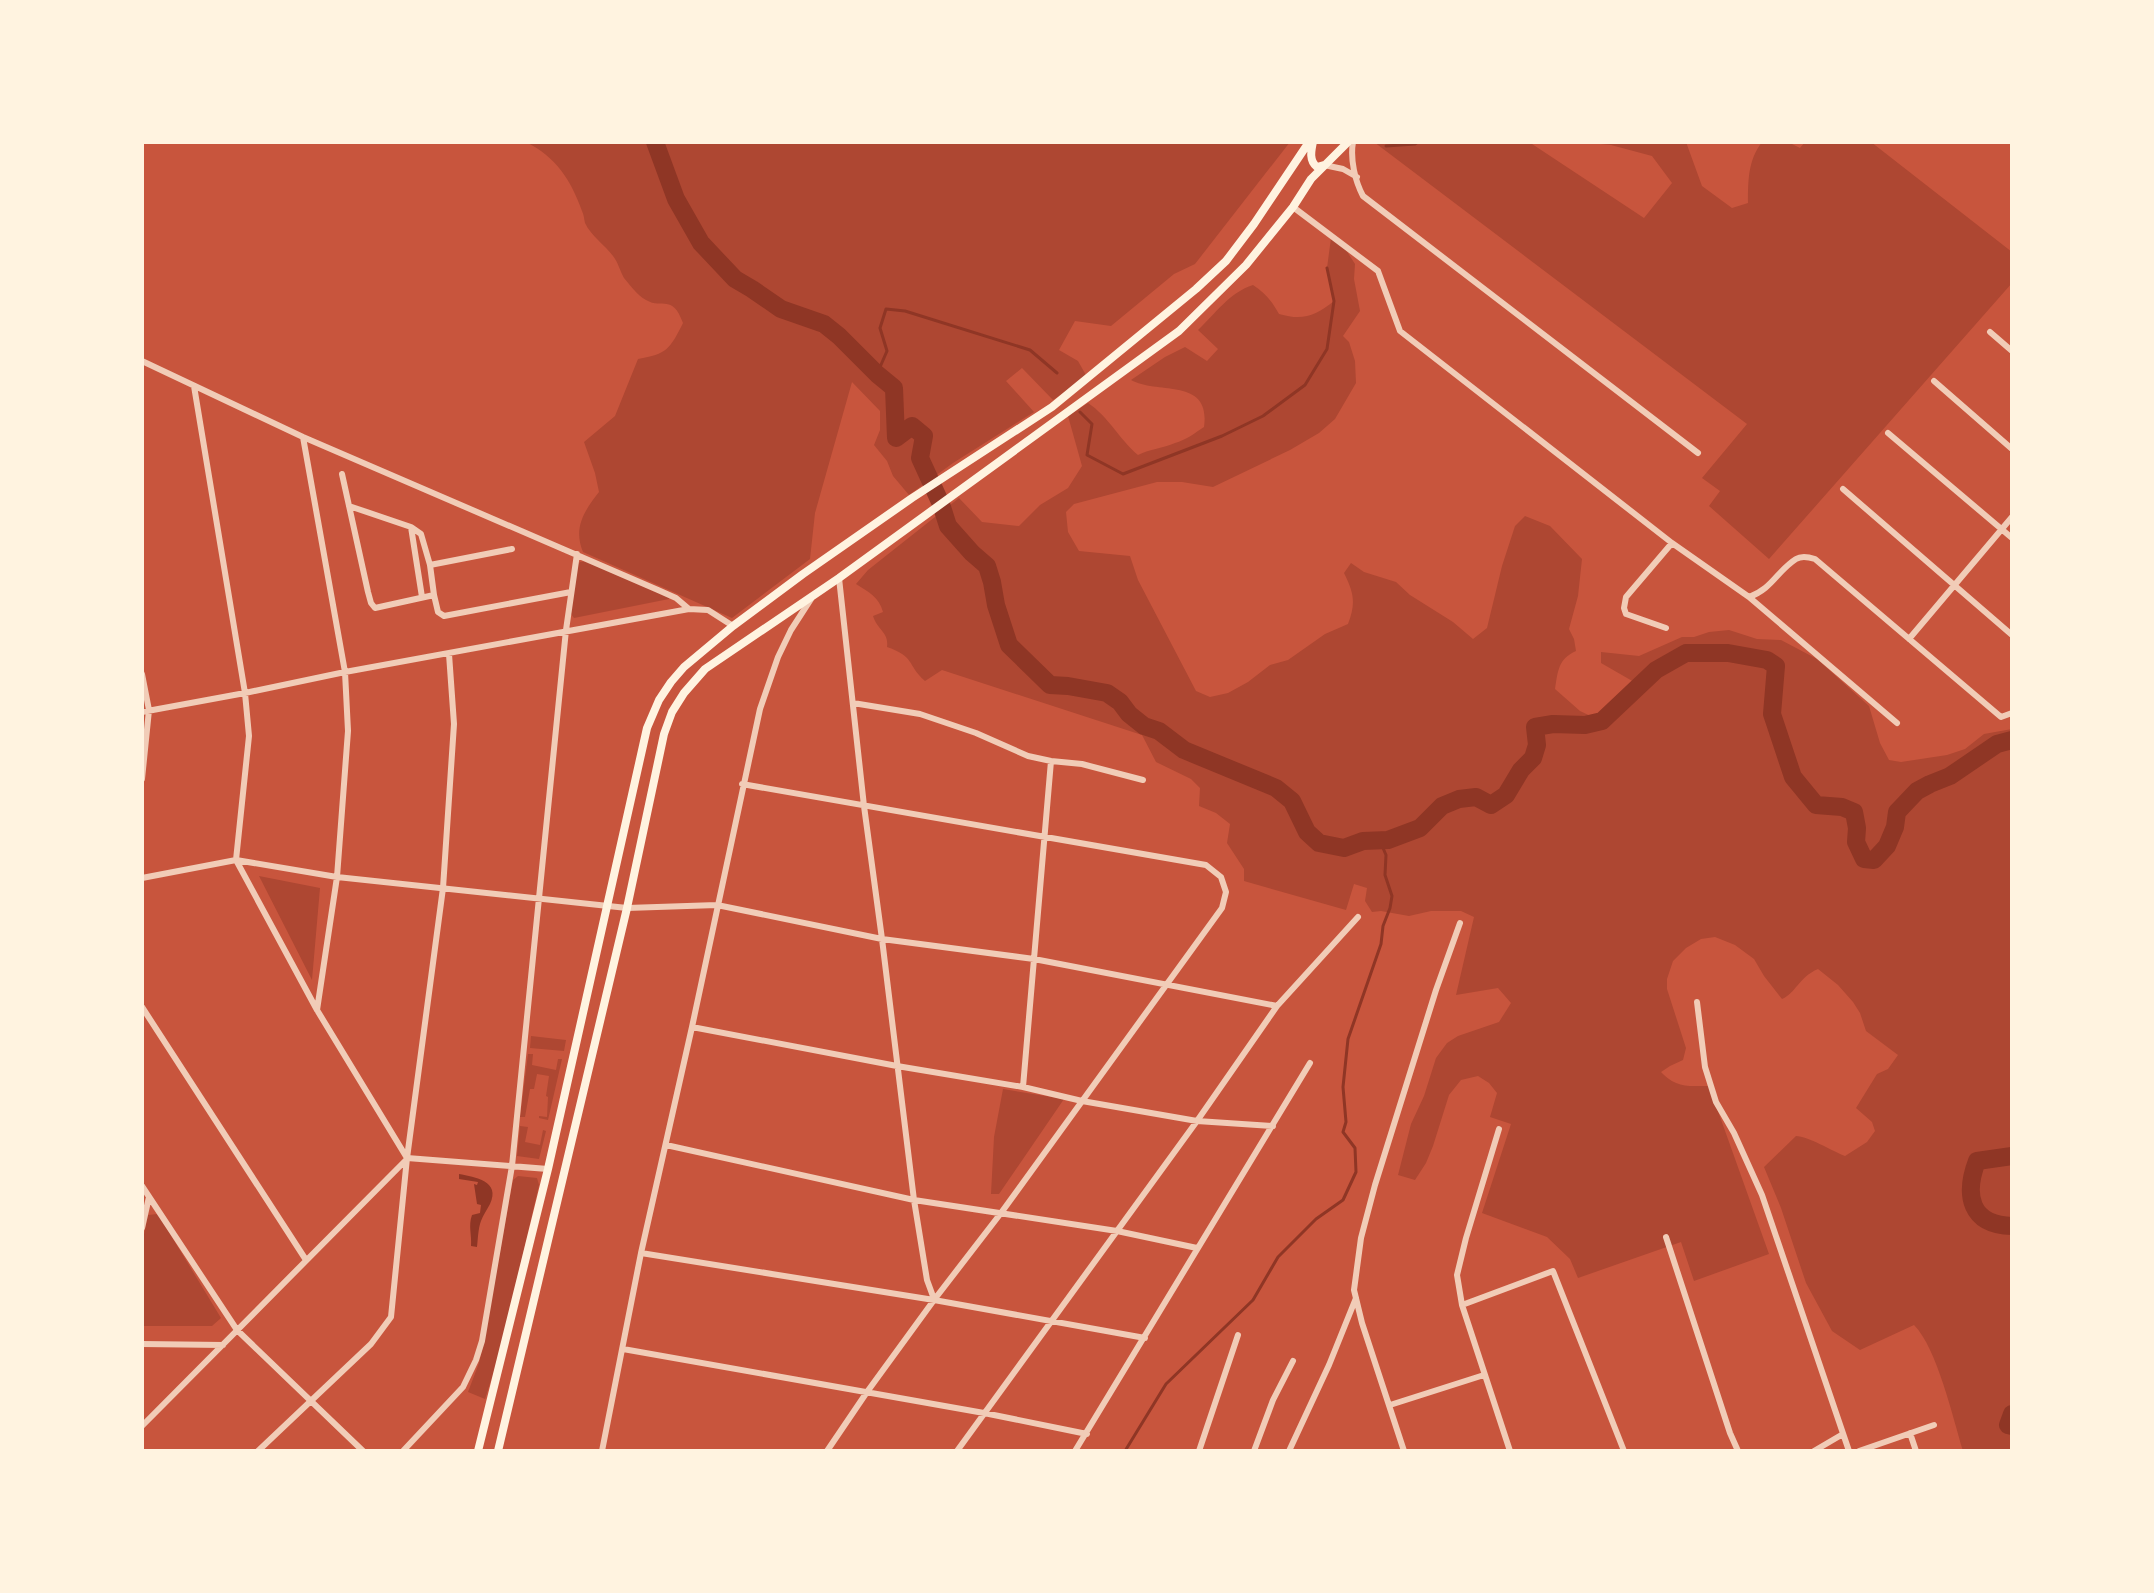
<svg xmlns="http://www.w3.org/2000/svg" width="2154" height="1593" viewBox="0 0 2154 1593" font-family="'PT Sans',sans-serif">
	<rect width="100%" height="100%" fill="#c8553d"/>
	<path fill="#ae4732" d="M526,142H1290L1195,264L1174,274L1111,326L1075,321L1059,350L1078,361L1087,377L1053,400L1022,368L1006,381L1034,412L953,463L909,495L893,476L887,461L874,445L880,430V411L852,382L815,513L810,559L732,618L583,552C573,528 584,511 599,492L595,473L584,442L615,416L638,359C667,354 670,349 683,323C672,293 663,310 646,300C637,295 630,285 624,278C620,271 618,262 613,256C605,245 591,236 585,223C584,219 584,215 582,211C571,180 556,157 526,142Z
		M1374,142H1529L1644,218L1672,183L1652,156L1611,145L1581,142H1686L1702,186L1732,208L1748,203C1748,181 1748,160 1762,142H1788L1800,148L1805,142H1871L2012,252V283L1769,559L1709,506L1720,491L1702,478L1747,424Z
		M1331,238L1344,247L1355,264L1354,279L1360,311L1343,336L1349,342L1355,361L1356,383L1335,419L1319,433L1290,450L1213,487L1182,482H1157L1074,504L1066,512L1068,532L1079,551L1130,556L1138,580L1196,691L1210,697L1228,693L1248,682L1270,665L1288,660L1325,634L1348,624C1356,603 1354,593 1344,573L1351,563L1364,572L1396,582L1410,595L1453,622L1473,639L1487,628L1502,566L1515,526L1525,516L1550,526L1582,559L1578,596L1569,629L1574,639L1576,651C1558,659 1558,671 1555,689L1580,711L1601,721L1641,686L1601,663V652L1639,656L1682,637H1694L1709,632L1729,630L1757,639L1781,640L1817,659L1869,706L1880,743L1889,760L1901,762L1947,755L1965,749L1984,734L2012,729V1451H1963C1953,1418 1937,1348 1914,1325L1860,1350L1832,1331L1806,1283L1781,1208L1764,1167L1796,1136C1808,1136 1832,1151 1845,1156L1867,1142L1875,1131L1872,1122L1856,1108L1877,1074L1888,1069L1898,1055L1866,1031L1860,1013L1853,1002L1838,985L1818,969C1799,977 1795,994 1782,999L1764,976L1754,959L1735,945L1715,937L1701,939L1686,948L1673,961L1667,979V989L1686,1048L1683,1060L1670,1066L1661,1072C1676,1088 1688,1086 1709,1086L1769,1254L1694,1281L1681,1242L1578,1278L1570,1259L1547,1237L1482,1213L1511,1124L1490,1117L1497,1093L1489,1083L1478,1076L1461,1080L1449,1095L1433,1146L1426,1163L1415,1180L1398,1175L1411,1124L1424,1096L1436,1058L1447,1043L1458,1036L1499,1022L1511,1003L1498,988L1456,995L1474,917L1461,911H1431L1409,916L1381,911L1372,912L1365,901L1367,888L1354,884L1346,910L1244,881V869L1227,843L1230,824L1216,813L1199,806L1200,788L1191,779L1156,762L1142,735L942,670L925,681C906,664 916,657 887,647C889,632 878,631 873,616L883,612C879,597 869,592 856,584L868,570L959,498L982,522L1019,526L1040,505L1068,488L1082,466L1068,416L1088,403C1109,417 1119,439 1138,455C1150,449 1163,448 1175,443C1186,440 1195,433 1204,427C1211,377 1158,395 1131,380L1165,357L1185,347L1207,361L1218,349L1198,330C1215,314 1230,292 1253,285C1265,293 1272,301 1279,314C1303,321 1315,316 1334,301L1327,268Z
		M586,561L669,596V599L574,618L571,614L577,566L580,562Z
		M259,876L320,888L312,980Z
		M531,1036L566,1040L564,1051L530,1048Z
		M528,1054H533L532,1065L556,1070L558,1059H562L548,1120L539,1118V1116L547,1117L548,1097L546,1096L549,1076L537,1074L534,1089H530L525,1117H520Z
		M1003,1089L1064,1099L999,1194H991L994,1137Z
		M520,1126L528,1127L525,1142L540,1145L543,1130L546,1131L539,1159L517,1156Z
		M518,1176L537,1178L539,1185L500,1352L485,1399L468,1392L479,1363L483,1346L513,1180Z
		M158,1214L221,1318L212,1326H142V1244L148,1215Z"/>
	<path fill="#8f3625" d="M459,1174C475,1177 501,1181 490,1204C487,1210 483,1215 481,1221C478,1229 478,1239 477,1247L471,1246C472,1235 468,1226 472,1215L480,1213L481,1205L477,1204L474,1184L477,1185L478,1182L459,1179Z"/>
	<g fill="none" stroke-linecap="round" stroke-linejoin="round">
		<path stroke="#8f3625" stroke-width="3" d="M1386,146L1415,144L1418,142
			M877,374L887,351L880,328L886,309L905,311L1030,350L1057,373
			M1080,412L1092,424L1087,455L1123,474L1222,436L1263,416L1305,385L1327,349L1334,301L1327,268
			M1125,1451L1166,1384L1253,1300L1278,1257L1316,1219L1343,1200L1356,1172L1355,1148L1343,1132L1346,1122L1343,1087L1348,1039L1381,944L1383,926L1390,908L1392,896L1385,875L1386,855L1380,841"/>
		<path stroke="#8f3625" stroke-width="18" d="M655,142L676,199L701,243L735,279L752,289L781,309L824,324L839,336L877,374L894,388L896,438L912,426L924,436L920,458L941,504L948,526L972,553L987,566L992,582L996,605L1009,645L1050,685L1068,686L1107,693L1120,702L1129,714L1144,726L1159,731L1184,750L1276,788L1292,801L1307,832L1319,843L1344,848L1363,841L1388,840L1420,828L1442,806L1459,799L1476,797L1491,805L1506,795L1521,770L1533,758L1537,745L1535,727L1553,724L1585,725L1602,721L1656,670L1686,653H1728L1767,660L1776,666L1772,714L1793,777L1816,805L1842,807L1854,812L1857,828L1856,842L1864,859L1874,860L1887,846L1895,827L1897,812L1917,791L1930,784L1950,776L1997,744L2012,740
			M2012,1156L1977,1161C1964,1195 1970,1225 2012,1226
			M2012,1414L2008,1425L2012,1426"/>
		<path stroke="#f1ccb7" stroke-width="6" d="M1353,142C1350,159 1355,181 1363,196L1698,453
			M1324,165L1343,169L1357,177
			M1293,207L1378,271L1400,331L1672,543L1749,597L1897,723
			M1990,332L2012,351
			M142,361L303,437L658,590L676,598L689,609
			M1934,381L2012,449
			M194,386L245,693L249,736L236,860L317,1010L407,1158L548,1169
			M1888,433L2012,538
			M303,437L345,672L348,731L337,877L317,1010
			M342,474L368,592L371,603L375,608L434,595L438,612L444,616L571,592
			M1843,489L2012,635
			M349,506L411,527L421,534L430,565L434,595
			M411,527L422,597
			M430,565L512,549
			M839,578L864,806L882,939L914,1200L927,1280L934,1299
			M1749,597C1772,589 1777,571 1796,559C1802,555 1809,557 1815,559L2001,717L2012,713
			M1666,628L1626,614L1624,608L1626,597L1672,543
			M1909,639L2012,517
			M142,674L149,710L142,779
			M853,703L920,714L976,733L1028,756L1051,761L1082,764L1143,780
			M142,712L245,693L345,672L689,609L708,610L733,626
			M742,784L1206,865L1221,877L1226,892L1222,908L1001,1213L934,1300L867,1392L827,1451
			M142,878L236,860L337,877L627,908L717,905L882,939L1034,959L1277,1006
			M1697,1002L1705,1067L1716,1102L1734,1133L1762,1195L1849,1451
			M142,1007L306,1260
			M692,1027L897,1066L1023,1087L1082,1101L1197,1121L1273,1126
			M1023,1087L1051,761
			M1499,1129L1466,1238L1457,1275L1462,1305L1510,1451
			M666,1145L914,1200L1117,1231L1197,1248
			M142,1186L237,1330L363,1451
			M142,1228L149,1197
			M1666,1237L1730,1433L1738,1451
			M641,1253L934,1300L1145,1338
			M1462,1305L1553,1271L1624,1451
			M142,1344L223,1345
			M623,1349L984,1413L1087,1434
			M1390,1405L1484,1375
			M142,1426L407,1159
			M1910,1433L1916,1451
			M258,1451L371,1344L391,1317L407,1158L443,888L454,724L449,654
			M403,1451L463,1387L476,1360L482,1341L512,1166L566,630L577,554
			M602,1451L641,1253L692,1027L760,709L778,657L791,630L811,599
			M957,1451L1197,1121L1277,1006L1358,917
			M1075,1451L1310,1063
			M1199,1451L1238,1335
			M1254,1451L1273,1400L1293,1361
			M1289,1451L1329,1365L1356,1298
			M1404,1451L1362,1323L1354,1290L1361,1238L1375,1185L1436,990L1460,923
			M1814,1451L1843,1434
			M1859,1451L1934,1425"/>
		<path stroke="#fff3e0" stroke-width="8" d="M1313,142C1311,151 1309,161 1317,167L1324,165
			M478,1451L548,1169L647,728L659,700L671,682L684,667L733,626L803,574L912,498L1052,407L1196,289L1226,261L1254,224L1309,142
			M498,1451L627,908L664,734L672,712L684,693L705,669L839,578L1179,331L1246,265L1293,207L1311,179L1348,142"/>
	</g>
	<rect width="2154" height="1593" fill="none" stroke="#fff3e0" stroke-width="288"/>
</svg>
